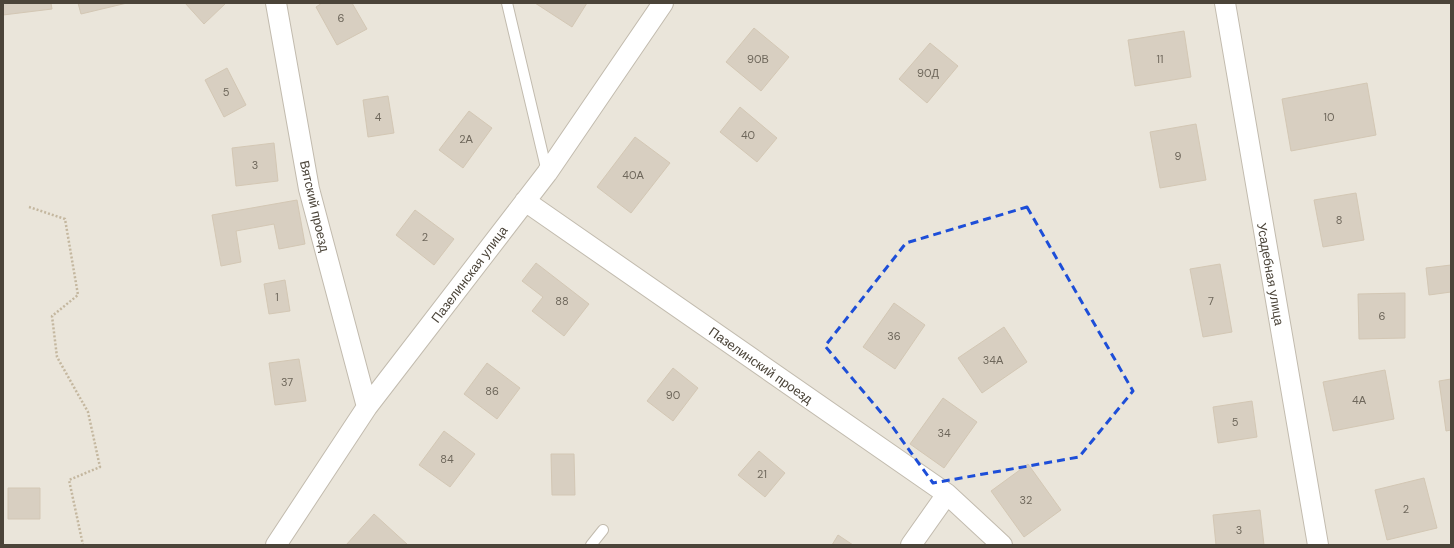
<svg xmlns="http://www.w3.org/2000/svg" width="1454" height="548" viewBox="0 0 1454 548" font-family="'DM Sans',sans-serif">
	<rect width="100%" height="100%" fill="#f6f3ec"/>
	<path fill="#eae5da" d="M3,3H1451V545H3Z"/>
	<path fill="#d8cfc1" stroke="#d3c7b4" d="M3,3H51L52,9L3,15Z
		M78,3H127L81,14Z
		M185,3H226L204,24Z
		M322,3H352L367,29L337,45L316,7Z
		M535,3H587L572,27Z
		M754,28L789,57L761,91L726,62Z
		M1184,31L1191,77L1135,86L1128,40Z
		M930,43L958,66L927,103L899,79Z
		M227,68L246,105L224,117L205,80Z
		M1367,83L1376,135L1291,151L1282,99Z
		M388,96L394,133L368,137L363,100Z
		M740,107L777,138L757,162L720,132Z
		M469,111L492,128L463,168L439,150Z
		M1196,124L1206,180L1160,188L1150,132Z
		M635,137L670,163L631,213L597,187Z
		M274,143L278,181L236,186L232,148Z
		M1356,193L1364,240L1323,247L1314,200Z
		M297,200L305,244L279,249L274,224L236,231L241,262L221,266L212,215Z
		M415,210L454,239L434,265L396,235Z
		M536,263L589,304L564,336L532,311L543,297L522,281Z
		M1220,264L1232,332L1203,337L1190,269Z
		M1451,265V292L1429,295L1426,268Z
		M285,280L290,311L269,314L264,284Z
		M1405,293V338L1359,339L1358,294Z
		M894,303L925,325L895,369L863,347Z
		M1004,327L1027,362L982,393L958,358Z
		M299,359L306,401L275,405L269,363Z
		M487,363L520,388L497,419L464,394Z
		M673,368L698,388L673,421L647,401Z
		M1385,370L1394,419L1333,431L1323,382Z
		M1451,379V430L1446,431L1439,381Z
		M943,398L977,422L944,468L910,444Z
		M1252,401L1257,437L1218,443L1213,407Z
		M444,431L475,454L450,487L419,465Z
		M759,451L785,473L765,497L738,475Z
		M551,454H574L575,495H552Z
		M1028,464L1061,510L1024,537L991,491Z
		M1424,478L1437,528L1387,540L1375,490Z
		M8,488H40V519H8Z
		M1260,510L1264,545H1216L1213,515Z
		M374,514L408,545H346Z
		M838,535L853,545H832Z"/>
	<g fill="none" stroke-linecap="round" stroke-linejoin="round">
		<defs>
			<path id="lane" d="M507,3L547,172
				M591,545L603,530"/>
			<path id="street" d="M276,3L309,189L367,407
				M1225,3L1318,545
				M525,201L947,494L1002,545
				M276,545L367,407L547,173L663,3
				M911,545L947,494"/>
		</defs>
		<use href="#lane" stroke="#c2bbae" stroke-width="12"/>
		<use href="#street" stroke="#c2bbae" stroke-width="22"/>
		<path stroke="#c4b79f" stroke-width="2.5" stroke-dasharray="2 2" stroke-linecap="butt" d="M29,207L65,219L78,295L52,316L57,357L88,412L100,467L69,480L83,545"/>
		<use href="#lane" stroke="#fff" stroke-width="10"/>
		<use href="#street" stroke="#fff" stroke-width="20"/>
	</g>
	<path fill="none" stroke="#1d4ed8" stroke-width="3" stroke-dasharray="8 5" stroke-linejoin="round" d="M1027,207L1133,391L1079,457L933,483L889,422L825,346L906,243Z"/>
	<g text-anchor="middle" stroke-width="3.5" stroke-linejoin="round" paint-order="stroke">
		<g font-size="11" fill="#6e675b">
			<text x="341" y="22">6</text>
			<text x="758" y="63">90В</text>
			<text x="1160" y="63">11</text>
			<text x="928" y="77">90Д</text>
			<text x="226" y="96">5</text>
			<text x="378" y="121">4</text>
			<text x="1329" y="121">10</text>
			<text x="748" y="139">40</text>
			<text x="466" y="143">2А</text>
			<text x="1178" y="160">9</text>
			<text x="255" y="169">3</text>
			<text x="633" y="179">40А</text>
			<text x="1339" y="224">8</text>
			<text x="425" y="241">2</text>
			<text x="277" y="301">1</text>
			<text x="562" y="305">88</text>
			<text x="1211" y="305">7</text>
			<text x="1382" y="320">6</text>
			<text x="894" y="340">36</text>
			<text x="993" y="364">34А</text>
			<text x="287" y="386">37</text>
			<text x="492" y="395">86</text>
			<text x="673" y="399">90</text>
			<text x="1359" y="404">4А</text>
			<text x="1235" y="426">5</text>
			<text x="944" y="437">34</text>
			<text x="447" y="463">84</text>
			<text x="762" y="478">21</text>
			<text x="1026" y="504">32</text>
			<text x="1406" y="513">2</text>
			<text x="1239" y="534">3</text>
		</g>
		<g font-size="13" fill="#4b4439" stroke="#fff">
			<text transform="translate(315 206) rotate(77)" y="5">Вятский проезд</text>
			<text transform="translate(469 274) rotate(-53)" y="5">Пазелинская улица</text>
			<text transform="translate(1271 274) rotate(80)" y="5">Усадебная улица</text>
			<text transform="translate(761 365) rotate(35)" y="5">Пазелинский проезд</text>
		</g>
	</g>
	<rect width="1454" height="548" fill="none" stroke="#4b4439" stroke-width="8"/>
</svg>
